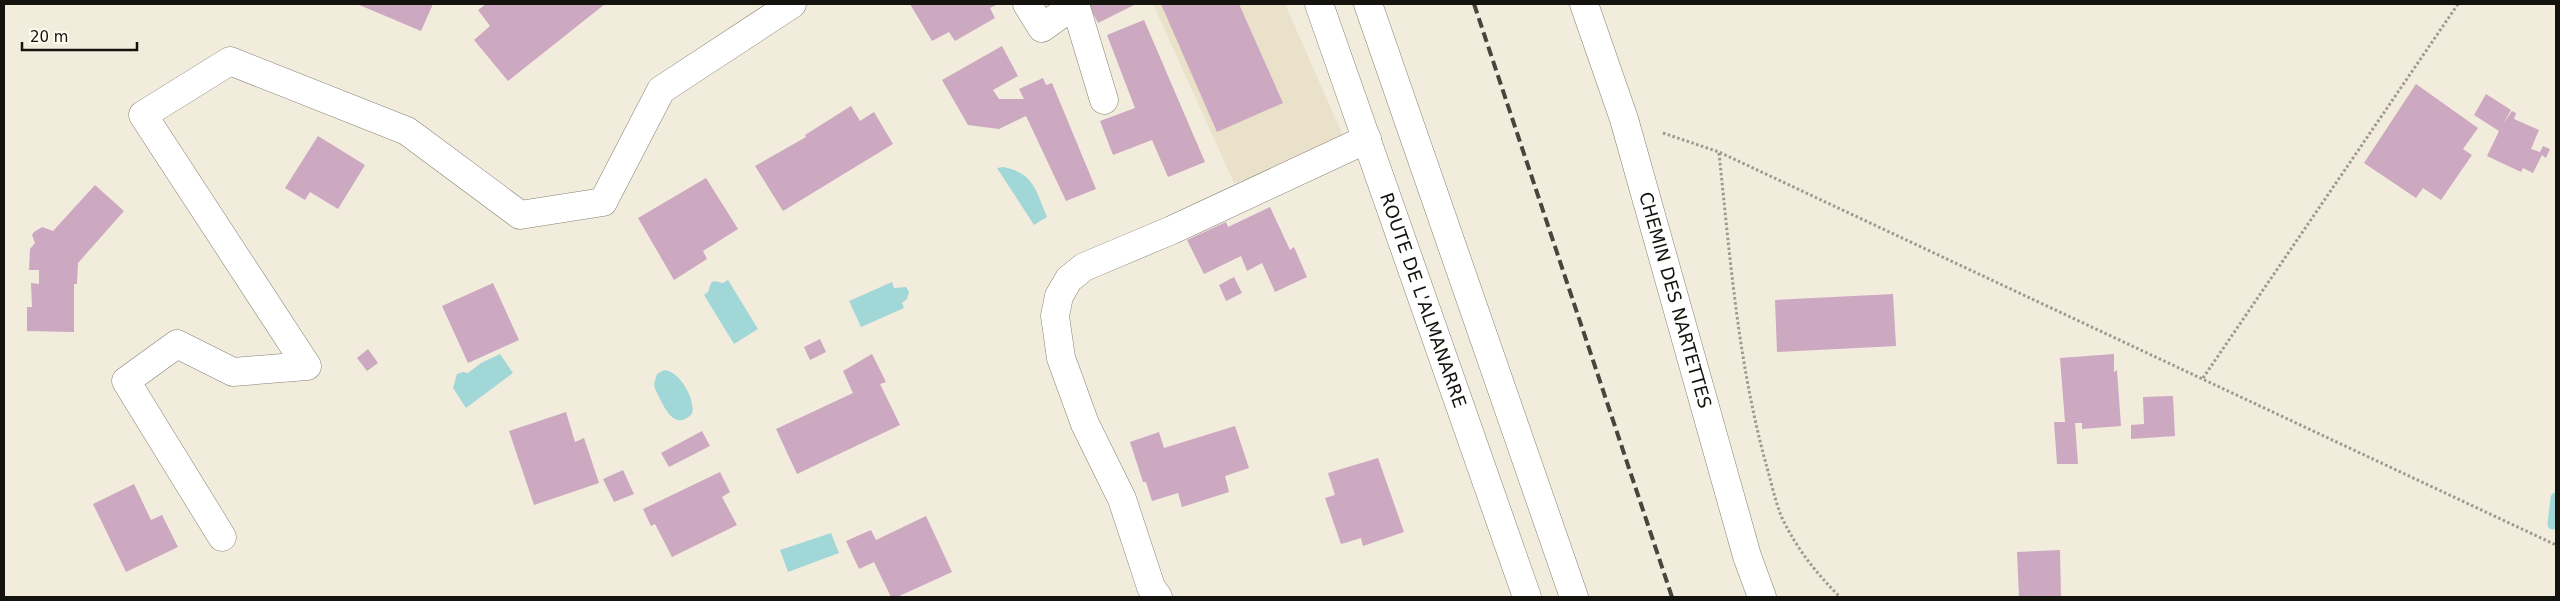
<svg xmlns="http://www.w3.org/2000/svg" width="2560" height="601" viewBox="0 0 2560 601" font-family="'DejaVu Sans',sans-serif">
	<rect width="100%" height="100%" fill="#f2ecdd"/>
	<path fill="#eae1ca" d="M1153,4H1285L1348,147L1234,183Z"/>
	<path fill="#a2d7d8" d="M1003,167C1034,173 1036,191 1047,217L1034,225L997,168Z
		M728,280L758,329L734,344L704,295L708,292L711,283L714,281L723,283Z
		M892,282L894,288L906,287L909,292L907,299L902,303L904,308L861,327L849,301Z
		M500,354L513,373L466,408L453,388L457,374L463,372L468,373L481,363Z
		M664,370C680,371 696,400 692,414C673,433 663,404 655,389L654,384L657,374Z
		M831,533L839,553L788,572L780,550Z"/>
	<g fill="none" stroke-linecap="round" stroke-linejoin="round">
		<path stroke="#a2d7d8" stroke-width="11" d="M2553,524L2556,498"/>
	</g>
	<path fill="#cca8c1" d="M357,4H433L421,31Z
		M486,4H605L508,81L474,40L490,26L478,10Z
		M910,4H998L990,8L995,18L955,41L949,32L932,41Z
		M1088,4H1136L1098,23Z
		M1161,4H1239L1283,103L1217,132Z
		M1144,20L1205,162L1168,177L1152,140L1113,155L1100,121L1135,108L1107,35Z
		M1002,46L1018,76L993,90L999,99H1024L1019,89L1043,78L1046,85L1052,83L1096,189L1066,201L1026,116L999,129L968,125L942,80Z
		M2416,84L2478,128L2463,149L2472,155L2441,200L2423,188L2416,198L2364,163Z
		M2486,94L2511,110L2503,124L2512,111L2516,113L2514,119L2539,130L2531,149L2540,152L2543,146L2550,149L2546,158L2542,155L2533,173L2523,168L2521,172L2487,156L2499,131L2474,115Z
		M851,106L860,121L874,112L893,144L783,211L755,166L806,137L805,135Z
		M318,136L365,165L338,209L310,192L305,200L285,188Z
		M706,178L738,229L703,251L707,259L674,280L638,218Z
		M95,185L124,211L78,263L77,284H74V332L27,331V307H32L31,283L39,284V270H29L30,249L35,243L32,235L34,232L42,227L53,231Z
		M1270,207L1290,250L1294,247L1307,277L1275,292L1262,263L1247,271L1241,256L1204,274L1187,240L1226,222L1228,227Z
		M1234,277L1242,293L1226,301L1219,285Z
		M493,283L519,340L468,363L442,306Z
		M1893,294L1896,346L1777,352L1775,300Z
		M820,339L826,352L810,360L804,347Z
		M368,349L378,363L367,371L357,358Z
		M872,354L886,382L880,384L900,425L797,474L776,429L853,393L843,371Z
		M2114,354V372L2117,370L2121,426L2082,429V423H2075L2078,464H2057L2054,422H2065L2060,358Z
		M2173,396L2175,436L2131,439V425L2144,424L2143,397Z
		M566,412L575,442L584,438L599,483L534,505L509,431Z
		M1235,426L1249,468L1225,476L1229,492L1182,507L1178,493L1152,501L1146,482H1143L1130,442L1159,432L1164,448Z
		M702,431L710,446L669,467L661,453Z
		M1378,458L1404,532L1363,546L1361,538L1341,544L1325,498L1335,495L1328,473Z
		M623,470L634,494L614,502L603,479Z
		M720,472L730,492L722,497L737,525L672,557L655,524L651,526L643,509Z
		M134,484L151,520L162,515L178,547L126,572L93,504Z
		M926,516L952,572L897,597H891L874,562L859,569L846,541L871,530L876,540Z
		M2060,550L2061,597H2019L2017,552Z"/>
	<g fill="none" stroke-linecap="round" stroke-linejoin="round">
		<defs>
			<g id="minor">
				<path d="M1027,4L1042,28L1075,4L1104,100"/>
				<path id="s1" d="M1584,4L1624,119L1747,556L1762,597"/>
				<path d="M222,537L126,381L177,344L233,372L307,366L143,115L230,61L407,131L520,215L603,202L661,90L792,4"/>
				<path d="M1158,597L1151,587L1122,499L1085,424L1061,358L1055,316L1059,296L1069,279L1084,267L1172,230L1367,139"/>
			</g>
			<g id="major">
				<path id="s2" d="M1319,4L1527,597"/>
				<path d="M1368,4L1574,597"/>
			</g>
		</defs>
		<use href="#minor" stroke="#858072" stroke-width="29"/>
		<use href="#major" stroke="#858072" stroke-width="29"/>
		<path stroke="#9d998e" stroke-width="3" stroke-dasharray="2.5 2.5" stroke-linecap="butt" d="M1663,133L1719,152L2556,545
			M1719,153C1730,257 1738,362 1766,464C1771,481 1775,501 1782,518C1797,549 1816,573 1840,597
			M2203,378L2458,4"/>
		<use href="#minor" stroke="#fff" stroke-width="28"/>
		<use href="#major" stroke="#fff" stroke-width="28"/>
		<path stroke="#48453e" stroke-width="4" stroke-dasharray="10 5" stroke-linecap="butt" d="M1474,4L1672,597"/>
	</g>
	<g text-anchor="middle" stroke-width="5" stroke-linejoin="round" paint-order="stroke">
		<g font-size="18" fill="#15130e" stroke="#fffaed">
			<text dy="6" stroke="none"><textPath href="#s1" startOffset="310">CHEMIN DES NARTETTES</textPath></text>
			<text dy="6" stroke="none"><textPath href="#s2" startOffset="314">ROUTE DE L'ALMANARRE</textPath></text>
		</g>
	</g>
	<rect width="2560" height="601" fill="none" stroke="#15130e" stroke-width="10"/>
	<path d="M22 42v8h115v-8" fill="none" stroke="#15130e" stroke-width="2.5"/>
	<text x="30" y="42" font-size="15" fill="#15130e" stroke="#fffaed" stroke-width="4" paint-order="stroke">20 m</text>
</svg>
